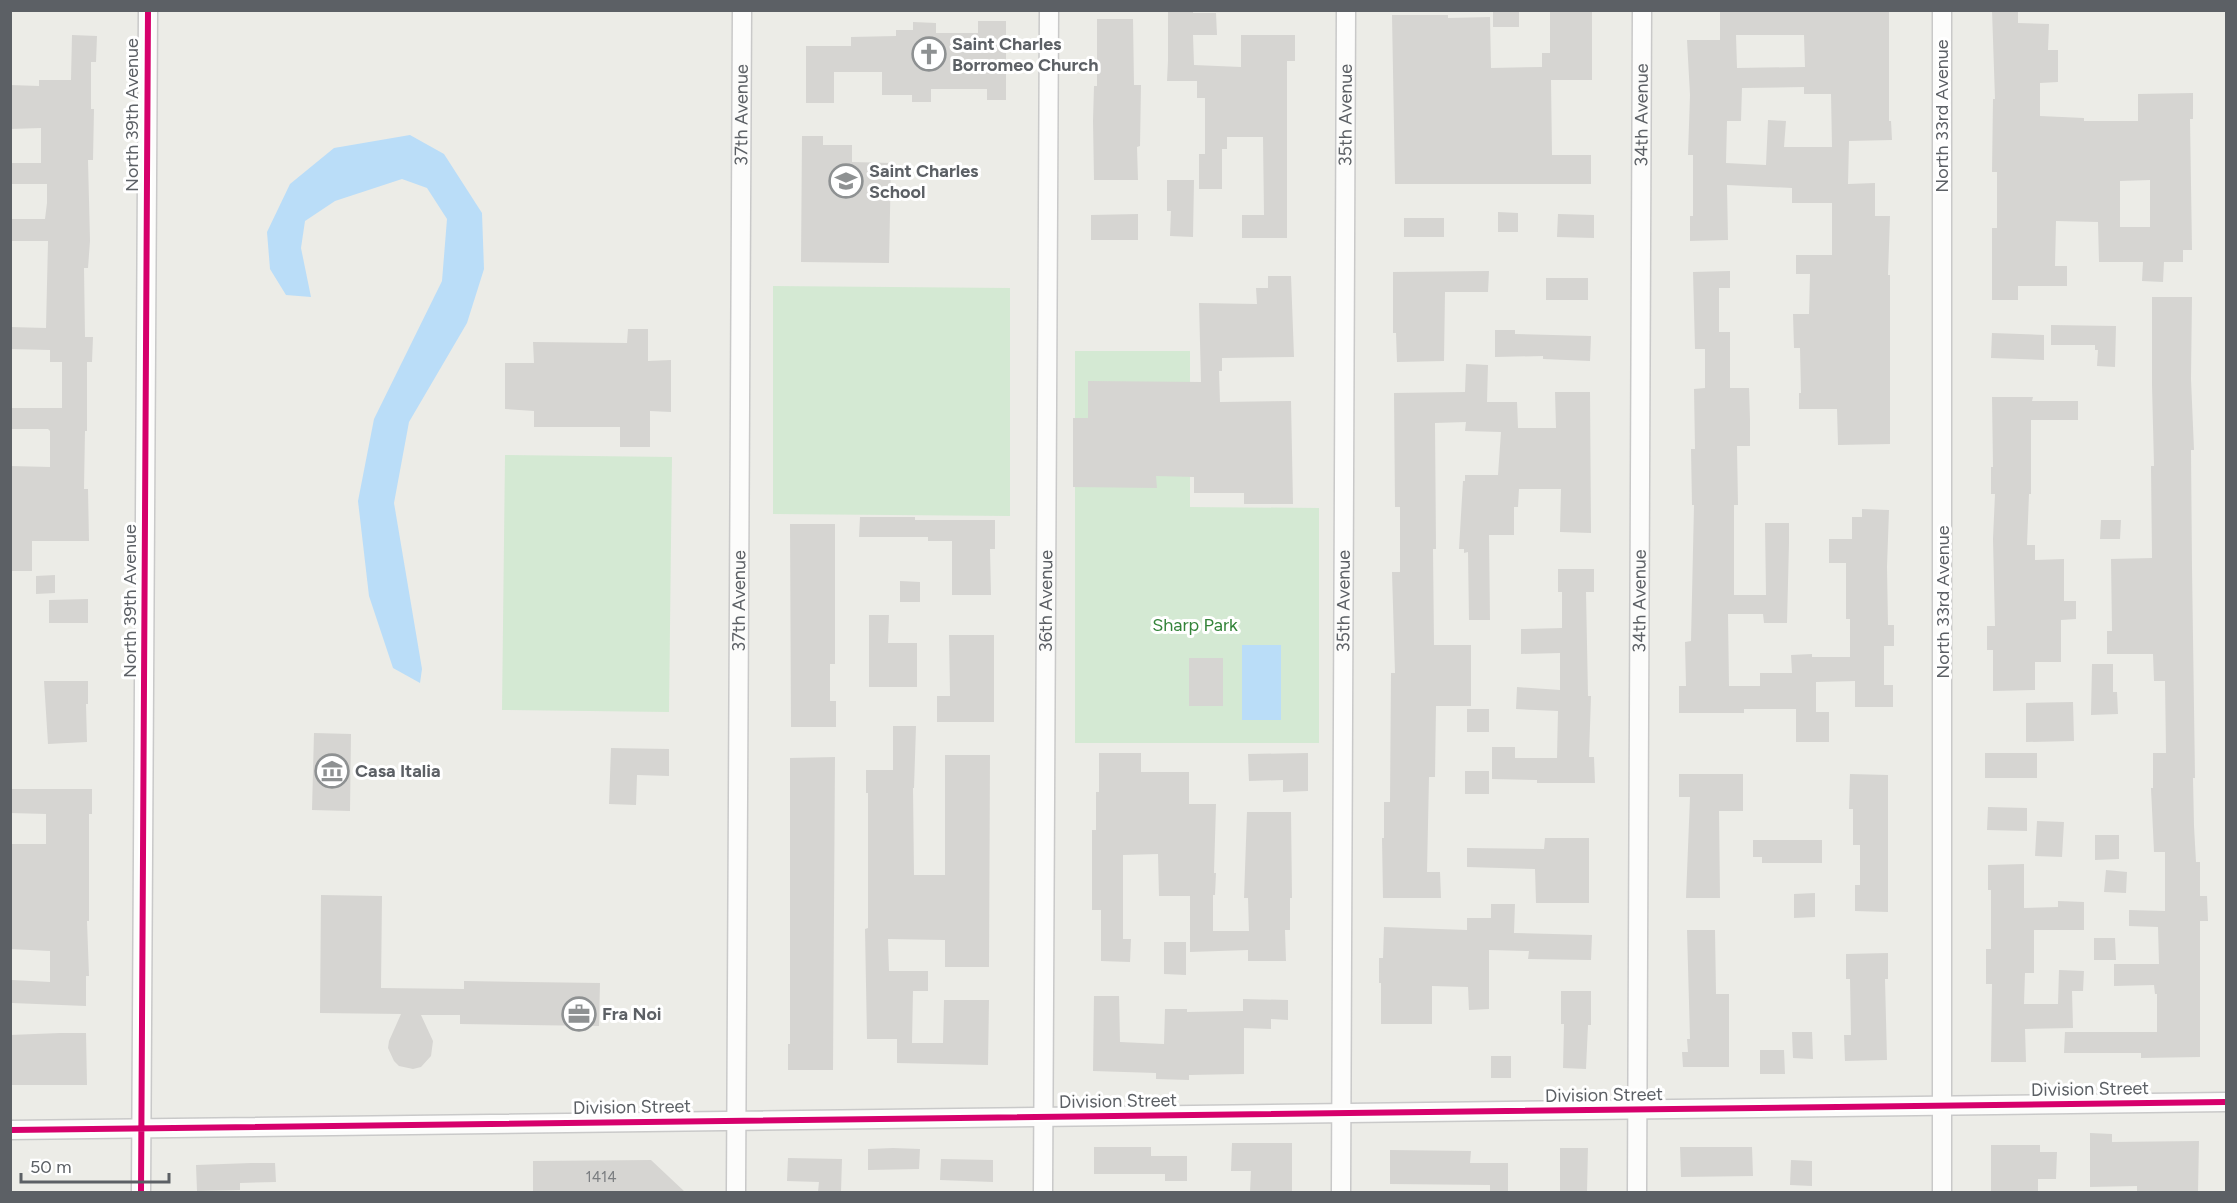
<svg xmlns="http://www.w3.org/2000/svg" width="2237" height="1203" viewBox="0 0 2237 1203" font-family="Figtree,sans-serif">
	<rect width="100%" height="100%" fill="#ecece7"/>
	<path fill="#d4e9d3" d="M773,286L1010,288V516L773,514Z
		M1075,351H1190V507L1319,508V743H1075Z
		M505,455L672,457L669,712L502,710Z"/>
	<path fill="#baddf8" d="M410,135L444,154L482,213L484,269L467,323L409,422L394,503L422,669L420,683L393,668L369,596L358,501L374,419L442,281L447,219L427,188L402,179L335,201L305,221L301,248L311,297L286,295L270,269L267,232L290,184L334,148Z
		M1242,645H1281V720H1242Z"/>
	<path fill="#d6d5d2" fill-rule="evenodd" d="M1193,10V13H1216L1217,35H1193L1194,65L1241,67V35H1295V61H1287V238H1242V215H1264L1263,137H1227V149H1222V189H1199V154H1205V98H1197V81H1167L1168,61V11Z
		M1493,10H1519V27H1493Z
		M1720,10H1889V121H1891L1892,140L1849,141L1848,184L1875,183V216H1890L1888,275H1890V444L1838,445L1837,409H1799V393H1801L1800,348H1794L1793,314H1809L1810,274H1796V255H1832V203H1792V188L1727,185L1728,240L1690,241V216H1693V155H1688L1690,95L1687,40H1720ZM1736,35H1804L1805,67L1737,68ZM1804,87V94H1831L1832,147H1784L1786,121L1768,120L1766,165L1726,163L1727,121H1741L1742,88Z
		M1992,10H2018V23L2049,24L2048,50H2058V82L2040,83V116L2084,118V121H2138V94L2193,93V119H2190L2192,250H2183V262H2164L2163,282L2142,281L2143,262H2099L2098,222L2056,221L2055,266H2067V286H2018V300H1992V228H1997V172H1992L1993,99H1995ZM2150,180V227H2120V181Z
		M1550,11H1592V80H1551L1552,155H1591V184H1395L1392,15H1448V18L1490,17L1491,68L1542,67V53H1550Z
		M1097,19H1133L1134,85H1141L1140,146L1137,147L1138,180H1094L1093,121L1094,86H1097Z
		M978,21H1006V100H987V89H931V102H912V95H882V72H834V103H806V46H851V37L896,36V30H913V22L936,23V33H978Z
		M72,35L97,36L96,62H91V109H94L93,160H88L90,241L88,268H84L85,337H93L92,362H87V431H85L84,489H88L89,541H32V571H10V466L50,467V431L48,429H10V408H62V362H50V350L10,349V327L46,328L48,241H10V219H45L47,203V184H10V163H41V128L10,129V85L39,86V80H71Z
		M802,136H823V145H852V162L891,163L889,263L801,262Z
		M1167,180H1194L1193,237L1170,236L1171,211H1167Z
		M1498,212L1518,213V232H1498Z
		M1138,214V240H1091V215Z
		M1558,214L1594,215V238L1557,237Z
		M1404,218H1444V237H1404Z
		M1489,271L1488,292H1445L1444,361L1397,362L1396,333H1393V272Z
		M1730,271V288H1719V332H1730V388H1749L1750,420V446H1737L1738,505H1734V595H1766L1765,523H1789V543L1787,623H1764L1763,614H1728L1729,686H1760V673H1792L1791,655L1812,654V657H1850V619H1846V563H1829V539H1852V517H1862V509L1889,510L1887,567L1888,625H1894V646H1884V685H1893V707H1855V681L1816,682V712H1829V742H1796V709H1744V713H1679V686H1686L1685,642L1691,641L1694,505H1692L1691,449H1695L1694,389L1705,388V349H1695L1693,272Z
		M1268,276H1291L1294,357L1222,358V371H1219L1220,402L1291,401L1293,504H1244V493H1194V477L1156,476L1157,488L1073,487V418H1088V381L1201,382L1199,303L1257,304L1256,288H1268Z
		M1546,278H1588V300H1546Z
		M2152,297H2192L2191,379L2194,450H2191L2192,568L2195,778H2193L2194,826L2196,862H2200V896H2207L2208,921H2200V1057L2141,1058V1053H2064L2065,1032H2157V994H2155L2154,985L2114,986V964H2159L2158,927L2129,926V910L2165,911V852H2154L2151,788H2153V753H2166L2165,681H2154L2153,654H2107V631H2112L2111,559L2152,558L2151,466H2154L2152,385Z
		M2051,325L2116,326L2115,367L2097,366L2098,350H2095V345H2051Z
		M628,329H648V361L671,360V412L650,411V447H620V427H534V411L505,409V363H534L533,342L627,343Z
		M1495,330H1515V334L1591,336L1590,361L1543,359V356L1495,357Z
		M1992,333L2044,335V360L1991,358Z
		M1466,364L1488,365L1487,402H1517L1518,428H1556L1555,392H1590L1591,533L1560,532L1561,489H1519L1518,507H1514V535H1489L1490,620H1469L1468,552L1464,553V549H1459L1463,481H1465V475H1498L1501,432L1465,431L1466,422L1435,423L1436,549H1433L1434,645H1471V706H1436L1435,777H1429L1427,872H1440L1441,898H1383L1382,838H1384V802H1390L1391,673H1395L1392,572H1400V507H1395L1394,393L1465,392Z
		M1992,397H2033L2032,401H2078V420H2031V494H2029L2027,545H2035V560L2064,559V601H2076V619L2061,620V662H2035V690L1993,691V650H1987V626H1995L1993,539L1995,494H1991V467H1993Z
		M860,517H915V520H995V549H990L991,595H952V541H928V537H859Z
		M2101,520H2121L2120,539H2100Z
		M790,524H835V664H830V701H836V727H791Z
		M1558,569H1594V592H1586L1588,696H1591L1589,757H1594L1595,783H1537V780L1492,779V747H1515V758H1557L1558,711L1516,709L1517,687L1560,690V653L1521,654V629L1562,628V592H1558Z
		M55,575V593L36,594V576Z
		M900,581L920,582V602H900Z
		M88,599V623H49V600Z
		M869,615H889L888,643H917V687H869Z
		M949,635H994V722H937V696H950Z
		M1189,658H1223V706H1189Z
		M2092,664H2113V692H2117L2118,714L2091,715Z
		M44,681H88V704H86L87,742L48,744Z
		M2073,702L2074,741L2026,742V703Z
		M1467,709H1489V732H1467Z
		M893,726H916L914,788H913L914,875H945V755H990L989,967H945V940L888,939L889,971H928V991H913L912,1043H943L944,1000H989L988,1065L897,1063V1039H867L865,929L868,928V793H866V770H893Z
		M314,733L351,734L350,811L312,810Z
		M611,748L669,749V776L637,775L636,805L609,804Z
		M1099,753H1141V772H1189V804H1216L1214,873H1216L1215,895H1213V931H1249L1248,898H1244L1247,812H1291L1292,898H1290V930H1285L1286,961H1248V950L1190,952V896H1159L1158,854L1123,855V939H1131L1130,962L1101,961V910H1092V830H1096V792H1099Z
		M1308,753V791L1283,792V780L1249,781L1248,754Z
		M1985,753H2037V778H1985Z
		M835,757L833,1070H788V1044H790V758Z
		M1465,771H1489V794H1465Z
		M1679,774H1743V811H1719L1720,898H1686L1690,797H1679Z
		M1850,774L1888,775V912L1855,911V885H1860V845H1853V809H1849Z
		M10,789H92V814H89V921H87L89,976H86V1006L12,1003V980L50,982V951L10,949V844H46V814L10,813Z
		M1988,807L2027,808V831L1987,830Z
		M2037,821L2064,822L2062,857L2035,856Z
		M2095,835H2119V859L2095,860Z
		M1545,838H1589V903H1536L1535,869L1467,867V848L1544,849Z
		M1753,840H1822V863H1762V857H1753Z
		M2024,864V908L2058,907V901L2084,902V930H2034V973H2025L2024,1004H2058L2059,970L2084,971L2083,991H2072L2073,1028L2025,1029L2026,1062H1991L1992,984H1986V949H1991V890H1988V865Z
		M2106,870L2127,872L2126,893L2104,892Z
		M1815,893V917L1794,918V894Z
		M321,895L382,896L381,988L464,989V981L600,983L599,1026L460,1024V1015H421L433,1041L431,1056L421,1067L413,1069L399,1066L394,1061L388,1048L389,1041L401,1014L320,1013Z
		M1491,904H1515L1514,933L1592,935L1591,960L1528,959L1529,951L1489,950V1009L1469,1010L1468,987L1432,986V1024H1381V983H1379V958H1383L1384,927L1467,930V918H1491Z
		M1687,930H1715L1716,994H1729V1067H1683L1682,1052H1688L1687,1039H1690Z
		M2094,938H2115L2116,960H2094Z
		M1164,942H1186V975L1164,974Z
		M1888,953V979H1885L1887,1060L1845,1061L1844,1035H1851L1850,979H1846V954Z
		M1561,991H1591V1025H1588L1586,1069L1563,1068L1564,1024H1561Z
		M1094,996H1119L1120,1042L1164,1044L1165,1009H1187V1012L1243,1011V999L1288,1000V1020L1271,1019V1029L1244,1028V1074L1189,1075V1080L1156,1079V1073L1093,1071Z
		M1792,1032H1812L1813,1059L1793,1058Z
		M60,1033H86L87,1085H10V1035Z
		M1760,1050H1784L1785,1074H1760Z
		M1491,1056H1511V1078H1491Z
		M2090,1133L2112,1134V1142L2199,1141L2198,1192H2137V1186L2090,1187Z
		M1232,1143H1292V1192H1250L1251,1171H1231Z
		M1991,1145H2040V1152H2057L2056,1179H2038V1192H1991Z
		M1094,1147H1151V1156H1187V1181H1165V1174H1094Z
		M1680,1147H1752L1753,1176L1681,1177Z
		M893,1148L920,1149L919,1169L868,1170V1149Z
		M1560,1148H1588L1587,1192H1560Z
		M1390,1150L1471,1151L1470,1163H1508V1192H1490V1185L1390,1184Z
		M788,1158L842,1159L841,1192H818L819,1182L787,1181Z
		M941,1159L993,1160V1182L940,1180Z
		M651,1160L685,1192H533V1161Z
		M1791,1160L1812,1161V1186L1790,1185Z
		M251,1163H275L276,1182L240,1183V1190L197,1191L196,1165Z"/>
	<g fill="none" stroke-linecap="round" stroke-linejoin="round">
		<defs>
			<g id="street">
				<path d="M10,1130L2226,1102"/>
				<path d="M141,1192L148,10"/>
				<path id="s1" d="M736,1192L742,10"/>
				<path id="s2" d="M1043,1192L1049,10"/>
				<path id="s3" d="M1341,1192L1346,10"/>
				<path id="s4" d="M1637,1192L1642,10"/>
				<path d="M1942,1192V10"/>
			</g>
		</defs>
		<use href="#street" stroke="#c9c9c9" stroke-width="21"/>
		<use href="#street" stroke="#fcfcfb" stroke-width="18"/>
		<defs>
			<path id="cycleway" d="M10,1130L2226,1102
				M141,1192L148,10"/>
		</defs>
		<use href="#cycleway" stroke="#fff" stroke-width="10"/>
		<use href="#cycleway" stroke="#d6006c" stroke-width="6"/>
	</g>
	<defs>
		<symbol id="church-ring" viewBox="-11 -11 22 22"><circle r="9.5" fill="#fff" stroke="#8e9192" stroke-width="1.5"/><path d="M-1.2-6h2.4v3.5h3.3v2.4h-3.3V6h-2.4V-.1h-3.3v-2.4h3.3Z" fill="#8e9192"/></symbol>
		<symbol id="school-ring" viewBox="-11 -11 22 22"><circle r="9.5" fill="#fff" stroke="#8e9192" stroke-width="1.5"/><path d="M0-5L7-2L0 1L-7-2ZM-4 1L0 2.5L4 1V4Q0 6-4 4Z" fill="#8e9192"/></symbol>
		<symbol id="museum-ring" viewBox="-11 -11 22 22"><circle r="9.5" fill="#fff" stroke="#8e9192" stroke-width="1.5"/><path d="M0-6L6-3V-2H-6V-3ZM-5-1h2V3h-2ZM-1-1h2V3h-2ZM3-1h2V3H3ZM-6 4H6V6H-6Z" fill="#8e9192"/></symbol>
		<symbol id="office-ring" viewBox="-11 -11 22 22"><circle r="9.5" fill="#fff" stroke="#8e9192" stroke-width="1.5"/><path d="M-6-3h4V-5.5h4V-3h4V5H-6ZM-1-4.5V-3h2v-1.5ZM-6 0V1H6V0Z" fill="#8e9192"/></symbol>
	</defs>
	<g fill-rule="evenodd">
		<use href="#church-ring" x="910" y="35" width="38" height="38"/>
		<use href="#school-ring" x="827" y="162" width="38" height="38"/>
		<use href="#museum-ring" x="313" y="752" width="38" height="38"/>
		<use href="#office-ring" x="560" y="995" width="38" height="38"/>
	</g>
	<g text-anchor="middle" stroke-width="6" stroke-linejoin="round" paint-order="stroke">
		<g font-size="15" fill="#7b7e81">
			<text x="601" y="1182">1414</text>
		</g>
		<g font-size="18" font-weight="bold" fill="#5c6065" stroke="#fff" text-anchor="start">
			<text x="952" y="50">Saint Charles<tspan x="952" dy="21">Borromeo Church</tspan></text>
			<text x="869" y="177">Saint Charles<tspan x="869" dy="21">School</tspan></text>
			<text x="355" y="777">Casa Italia</text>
			<text x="602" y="1020">Fra Noi</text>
		</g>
		<g font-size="18" fill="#5c6065" stroke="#fff">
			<text transform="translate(132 115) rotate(-90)" y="6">North 39th Avenue</text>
			<text dy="6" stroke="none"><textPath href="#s1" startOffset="1077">37th Avenue</textPath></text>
			<text dy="6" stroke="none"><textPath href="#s3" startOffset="1077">35th Avenue</textPath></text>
			<text dy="6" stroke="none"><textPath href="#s4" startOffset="1077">34th Avenue</textPath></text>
			<text transform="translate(1942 116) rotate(-90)" y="6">North 33rd Avenue</text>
			<text transform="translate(130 601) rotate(-90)" y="6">North 39th Avenue</text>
			<text dy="6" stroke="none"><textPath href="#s1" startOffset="591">37th Avenue</textPath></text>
			<text dy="6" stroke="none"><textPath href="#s2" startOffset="591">36th Avenue</textPath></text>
			<text dy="6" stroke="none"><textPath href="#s3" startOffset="591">35th Avenue</textPath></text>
			<text dy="6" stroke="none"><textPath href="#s4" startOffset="591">34th Avenue</textPath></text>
			<text transform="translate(1943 602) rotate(-90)" y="6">North 33rd Avenue</text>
			<text transform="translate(2090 1089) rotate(-1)" y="6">Division Street</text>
			<text transform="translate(1604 1095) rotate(-1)" y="6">Division Street</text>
			<text transform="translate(1118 1101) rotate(-1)" y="6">Division Street</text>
			<text transform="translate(632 1107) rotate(-1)" y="6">Division Street</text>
		</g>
		<g font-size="18" fill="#34843a" stroke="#fff">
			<text x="1195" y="631">Sharp Park</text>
		</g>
	</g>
	<rect width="2237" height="1203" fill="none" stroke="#5c6065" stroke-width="24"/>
	<path d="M21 1173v9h148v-9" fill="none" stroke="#5c6065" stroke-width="3"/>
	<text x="30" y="1173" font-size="18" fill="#5c6065" stroke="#ffffff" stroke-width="4.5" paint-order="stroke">50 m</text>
</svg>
